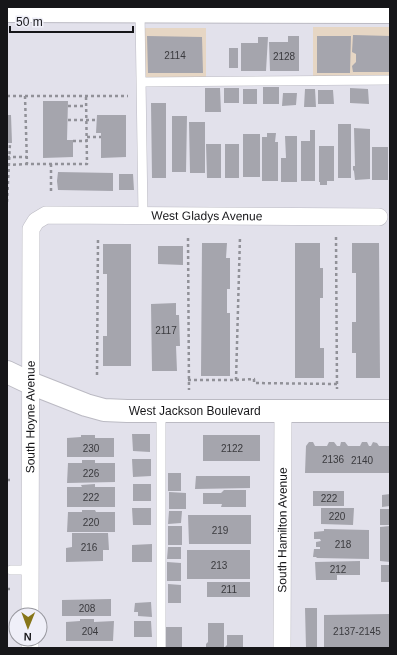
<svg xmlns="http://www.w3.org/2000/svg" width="397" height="655" viewBox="0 0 397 655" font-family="Helvetica,sans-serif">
	<rect width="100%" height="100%" fill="#e2e1eb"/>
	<path fill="#e6d6c4" d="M313,27H390V80H313Z
		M137,28H206V81H137Z"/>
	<path fill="#a5a5ad" d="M353,35L390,36V72H353L352,66L356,62V54L352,52Z
		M147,36L202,37L203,73H148Z
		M288,36H299V71H270L269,42H288Z
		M317,36H351L350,73H317Z
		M258,37H268L266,71H241V43H258Z
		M229,48H238V68H229Z
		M263,87H279V104H263Z
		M205,88H220L221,112H205Z
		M224,88H239V103H224Z
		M350,88L368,89L369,104L350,103Z
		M243,89H257V104H243Z
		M305,89H315L316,107H304Z
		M318,90H333L334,104H318Z
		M283,93H297L296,105L282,106Z
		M43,101H68L67,140H73V157L43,158Z
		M151,103H166V178H152Z
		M7,115H11L12,143H7Z
		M97,115H126V157L101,158V133H96Z
		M172,116H187L186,172H172Z
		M189,122H205V173H190Z
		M338,124H351V178H338Z
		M354,128L370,129V179L355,180L354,171L353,170V166H355Z
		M310,130H315V181H301V141H310Z
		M267,133H276L275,142H278V181H262V137H267Z
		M243,134H260V177H243Z
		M285,136H297V182H281V158H286Z
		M206,144H221V178H207Z
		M225,144H239V178H225Z
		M319,146H334V181H327V185H320V182H319Z
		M372,147H388V180H372Z
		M58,172L113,173V191L58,190L57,181Z
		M119,174H133L134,190H119Z
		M202,243H227L226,258H230V289H227V313H230V376H201Z
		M295,243H320V268H323V298H320V348H324V378H295Z
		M352,243H379L380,378H356V353H352V322H356V273H352Z
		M103,244H131V366H103V336H107V274H103Z
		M158,246H183V265L158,264Z
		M176,303V315H179L180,346H176L177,371H152L151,304Z
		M132,434H150V452L133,451Z
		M81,435H95V438H114V457H67V438L81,437Z
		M203,435H260V461H203Z
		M309,442H313L315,446H327L329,442H334L337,446H340L341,442H345L348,446H360L362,442H367L369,446H371L373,442L377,443L379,446H390V473H305L306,446Z
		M132,459H151V476L133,477Z
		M82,460H95V463H115V482L67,483L68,463H82Z
		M168,473H181V491H168Z
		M196,476H250V488L195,489Z
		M95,484V487H115V507H67V487H82L81,485Z
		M133,484H151V501H133Z
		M224,490H246V507H221L222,504H203V493H221Z
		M313,491H344V506H313Z
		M169,492L186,493V509H169Z
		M390,494V506L382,507V495Z
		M132,508H151V525H133Z
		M321,508H354L353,525L321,524Z
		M380,509H390V525H380Z
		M82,510H95L96,512H115V532H67L68,512H82Z
		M169,511H182L181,523L168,524Z
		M188,515H251V544H189Z
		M168,526H182V545H168Z
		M390,526V562L380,561V527Z
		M324,529L369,530V559L317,558L316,557H313L314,549H320V547H316V542L321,541L320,539H314V532L324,531Z
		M72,533H108L109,550H103V561L66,562V548L72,547Z
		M152,544V562H132V545Z
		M168,547H181V559H167Z
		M187,550H250V579H187Z
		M360,561V575H337V580H316L315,562Z
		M167,562L181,563V581H167Z
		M381,565H390V582H381Z
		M207,582H250V597H207Z
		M168,584L181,585V603H168Z
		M111,599V616H62V600Z
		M151,602L152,617L138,616V612H134L135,603Z
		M305,608H317V648H306Z
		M390,614V648H324V615Z
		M80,619H94V622L114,621L113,641H66V622L80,621Z
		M134,621H151L152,637H134Z
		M208,623H224V648H206V644L208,642Z
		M166,627H182V648H166Z
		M227,635H243V648H224L227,645Z"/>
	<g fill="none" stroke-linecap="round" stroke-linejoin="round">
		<defs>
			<path id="lane" d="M140,12L143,215
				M141,82L390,80
				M161,411V648
				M11,570H30"/>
			<g id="street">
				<path id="s1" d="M30,615L31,229L36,221L46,215L379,217"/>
				<path d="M30,648V639"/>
				<path id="s2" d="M282,648L283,411"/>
			</g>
			<g id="secondary">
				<path d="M7,11L390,12"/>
				<path id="s3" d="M7,372L30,383L86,405L104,410L127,411H390"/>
			</g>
		</defs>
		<use href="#lane" stroke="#bbbac3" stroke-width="10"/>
		<use href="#street" stroke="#bbbac3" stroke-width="18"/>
		<use href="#secondary" stroke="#bbbac3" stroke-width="24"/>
		<path stroke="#919198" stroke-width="2.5" stroke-dasharray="3 3" stroke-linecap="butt" d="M7,96H128
			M25,96L27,164H87L86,96
			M68,106H86
			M68,120H96
			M87,137H101
			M73,141H87
			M7,157H27
			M51,164V194
			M7,165L27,164
			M7,202L10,143
			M336,237L337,389
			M188,238L189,390
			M97,375L98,238
			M188,380H236L240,237
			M236,380L254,379V383L337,384
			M7,480H13
			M7,589H11"/>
		<use href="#lane" stroke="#fff" stroke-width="9"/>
		<use href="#street" stroke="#fff" stroke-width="17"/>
		<use href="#secondary" stroke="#fff" stroke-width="22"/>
	</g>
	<g text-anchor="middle" stroke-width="4" stroke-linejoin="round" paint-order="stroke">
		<g font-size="10" fill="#3a3a3e">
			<text x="175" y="59">2114</text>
			<text x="284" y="60">2128</text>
			<text x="166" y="334">2117</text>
			<text x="91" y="452">230</text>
			<text x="232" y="452">2122</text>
			<text x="333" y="463">2136</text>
			<text x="362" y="464">2140</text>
			<text x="91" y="477">226</text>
			<text x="91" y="501">222</text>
			<text x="329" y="502">222</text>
			<text x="337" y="520">220</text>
			<text x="91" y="526">220</text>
			<text x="220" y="534">219</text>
			<text x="343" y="548">218</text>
			<text x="89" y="551">216</text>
			<text x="219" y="569">213</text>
			<text x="338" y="573">212</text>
			<text x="229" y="593">211</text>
			<text x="87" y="612">208</text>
			<text x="90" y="635">204</text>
			<text x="357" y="635">2137-2145</text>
		</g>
		<g font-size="12" fill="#161619" stroke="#efeff8">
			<text dy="4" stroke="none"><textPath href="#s1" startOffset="568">West Gladys Avenue</textPath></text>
			<text dy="4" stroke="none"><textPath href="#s3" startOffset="195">West Jackson Boulevard</textPath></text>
			<text dy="4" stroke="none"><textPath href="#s1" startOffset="198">South Hoyne Avenue</textPath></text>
			<text dy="4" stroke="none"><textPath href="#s2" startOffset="118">South Hamilton Avenue</textPath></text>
		</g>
	</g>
	<rect width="397" height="655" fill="none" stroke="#161619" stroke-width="16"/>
	<g transform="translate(28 627) rotate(181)"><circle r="19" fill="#efeff8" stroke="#98989f"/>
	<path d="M0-3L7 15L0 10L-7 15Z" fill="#877619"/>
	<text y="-6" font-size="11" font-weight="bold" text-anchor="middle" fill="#161619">N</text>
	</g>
	<path d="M10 26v6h123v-6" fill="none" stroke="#161619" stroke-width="2"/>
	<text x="16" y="26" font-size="12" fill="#161619" stroke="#efeff8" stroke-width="3" paint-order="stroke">50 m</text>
</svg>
